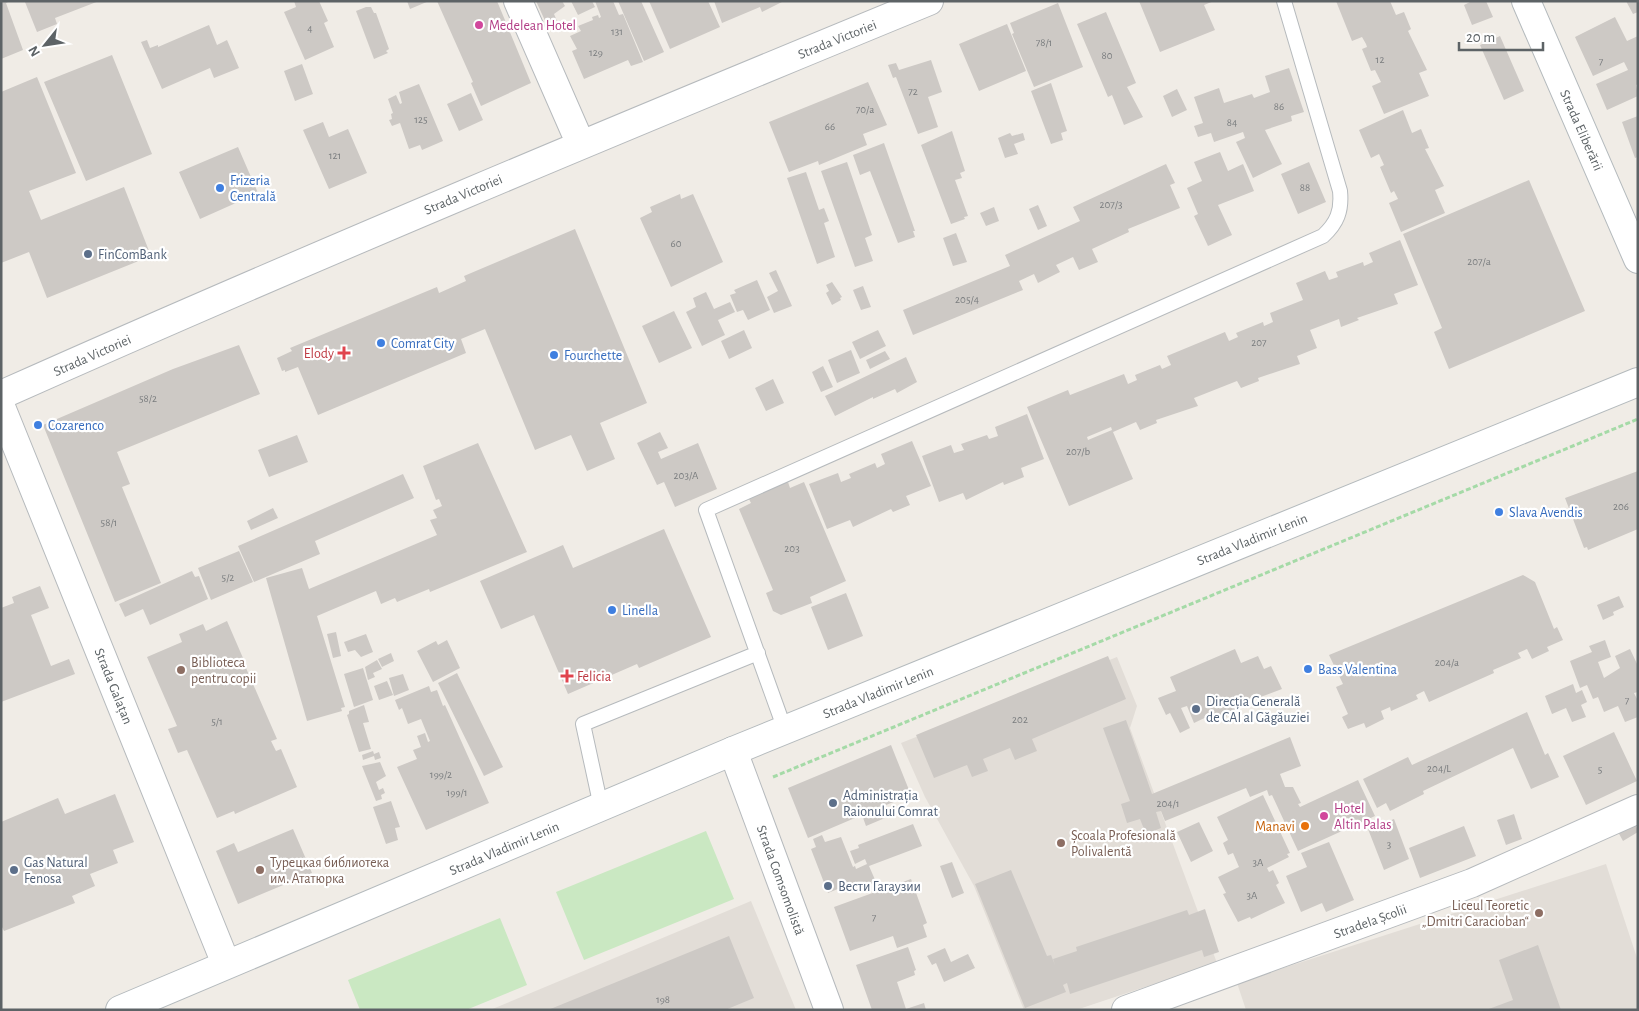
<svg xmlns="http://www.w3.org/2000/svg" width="1639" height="1011" viewBox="0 0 1639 1011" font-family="'Alegreya Sans',sans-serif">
	<rect width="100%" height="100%" fill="#f0ece6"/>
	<path fill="#e2ddd7" d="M1117,657L1137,706L1130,728L1217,963L1076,1010H1024L974,886L925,797L901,743Z
		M1606,864L1638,961V1010H1246L1237,983Z
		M751,901L796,1010H490Z"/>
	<path fill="#cae8c2" d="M706,831L734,899L584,960L556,892Z
		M500,918L527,985L466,1010H360L348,980Z"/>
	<path fill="#cdc9c5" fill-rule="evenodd" d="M1,1H10L6,3L23,50L1,59Z
		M99,1L55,18L57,24L37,32L25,2Z
		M294,1H319L328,21L324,23L334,47L305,60L284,12L296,7Z
		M407,1H429L410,9Z
		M437,1H497L531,83L481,106L471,83L473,82Z
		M536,1H562L565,6L554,14L557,21L547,25Z
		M571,1H592L595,7L578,15Z
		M595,1H613L619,15L623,14L643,62L631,66L628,60L584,79L572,51L577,49L570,36L581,31L578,26L593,20L592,17L598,15L599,18L601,17Z
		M618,1H641L664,52L644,61Z
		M649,1H708L720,27L670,49Z
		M714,1H784L762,12L760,7L722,23Z
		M1139,1H1214L1204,5L1215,30L1160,52Z
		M1336,1H1390L1396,15L1404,12L1411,29L1408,31L1427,70L1419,73L1429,96L1384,114L1372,86L1381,82L1375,70L1371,71L1362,49L1367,47L1366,44L1362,37L1352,41Z
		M1472,1H1486L1493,17L1472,25L1464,5Z
		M1626,1H1638V12L1633,14Z
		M1058,3L1083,67L1034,87L1012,34L1014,33L1010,23Z
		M366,7H371L374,13H376L389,49L386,51L388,53L374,59L356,11Z
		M1106,12L1136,83L1127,87L1143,117L1124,125L1112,95L1108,97L1077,24Z
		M1615,17L1627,41L1638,36V84L1636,85L1638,96L1607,110L1596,84L1628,70L1624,62L1593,76L1575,37Z
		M1007,24L1026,71L979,91L959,44Z
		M209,25L217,45L227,40L239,68L214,78L210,68L162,89L141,42L147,40L150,48L158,45V47Z
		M1500,36L1524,91L1504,100L1480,45Z
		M112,55L152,154L86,181L44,82Z
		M931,60L942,92L928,97L938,127L918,134L896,77L893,78L888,65L896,63L899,70Z
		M302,64L313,94L295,101L284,71Z
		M1289,68L1304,112L1291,116L1292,121L1265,130L1282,164L1253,178L1236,142L1245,138L1243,132L1214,142L1211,133L1198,137L1194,126L1203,123L1194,97L1219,88L1224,103L1252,94L1254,98L1270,92L1265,76Z
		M37,77L76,173L29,191L41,220L124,187L151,256L47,298L29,252L1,263V92Z
		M868,82L887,125L863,134L867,145L819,165L818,161L789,172L769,122Z
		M1051,83L1067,131L1061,133L1063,140L1051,144L1031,91Z
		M419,84L443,141L422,150L420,145L409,149L400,123L392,126L389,120L392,119L391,114L393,113L388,99L396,95L400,104L402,103L399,92Z
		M1177,89L1187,110L1172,117L1163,96Z
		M471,93L483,120L459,131L447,104Z
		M1403,110L1412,133L1421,129L1429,148L1425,149L1444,186L1435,190L1445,213L1401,232L1389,203L1398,199L1394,191L1391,193L1380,167L1384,165L1379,154L1371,158L1359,130Z
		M1638,116V157L1635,158L1622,122Z
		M323,122L329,137L348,129L367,173L329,189L303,130Z
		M952,131L965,171L960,173L962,178L955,180L968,216L964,217L965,219L951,224L921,145Z
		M1010,133L1012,136L1023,133L1025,140L1014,144L1018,154L1005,158L998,138Z
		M884,143L915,231H913L915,237L898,243L870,171L860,175L853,155Z
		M238,147L258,193L200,219L179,172Z
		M1220,152L1228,171L1243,164L1254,191L1218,205L1232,235L1208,246L1194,216L1198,214L1187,188L1202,181L1194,162Z
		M847,162L872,235L865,238L873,261L855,267L821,171Z
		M1309,162L1326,202L1298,214L1281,174Z
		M1166,164L1175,183L1170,185L1180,208L1128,229L1129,232L1092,249L1098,262L1079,270L1073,257L1056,265L1060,272L1038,283L1034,274L1019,281L1023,290L913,335L903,310L1010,266L1005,255L1080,221L1073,207Z
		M806,172L819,210L824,208L829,221L824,223L835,257L817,264L787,178Z
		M1529,180L1585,311L1449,369L1434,332L1442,328L1403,234Z
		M680,194L681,199L693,194L723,262L671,287L640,218L652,212L650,207Z
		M1038,205L1047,226L1038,230L1029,209Z
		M994,207L999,221L986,226L980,213Z
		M575,229L647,403L600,423L615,459L587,471L571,435L535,450L485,329L461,339L466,353L318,415L298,367L285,372V370L282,371L277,358L292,351L290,348L437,287L439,293L466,281L464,276Z
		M956,233L967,262L953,266L943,238Z
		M1400,240L1418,285L1394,294L1398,304L1357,318L1359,320L1341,327L1339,319L1310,330L1317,348L1297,356L1300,364L1258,378L1259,381L1241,388L1237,381L1194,398L1198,406L1156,420L1157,423L1140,430L1136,422L1113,432L1133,479L1069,506L1027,407L1068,390L1070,395L1124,374L1128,384L1137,380L1135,375L1160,365L1162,369L1171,365L1167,356L1225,332L1229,341L1238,337L1236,333L1263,322L1264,326L1273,322L1270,313L1303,300L1296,283L1325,271L1329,280L1338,277L1336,272L1363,262L1364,266L1373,262L1369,253ZM1111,427L1112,430L1088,440L1087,437Z
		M776,270L792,306L774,313L767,297L778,291L769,273Z
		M757,280L770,310L748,320L743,310L737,312L730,295L736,293L734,290Z
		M832,282L842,297L840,298L841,300L832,305L826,293L829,291L826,285Z
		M863,286L871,307L861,310L853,290Z
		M706,292L714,309L730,302L735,312L718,320L725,335L702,346L686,312L696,307L693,298Z
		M674,311L692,348L659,363L642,326Z
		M744,330L752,348L729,359L721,341Z
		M878,330L886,346L860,359L852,342Z
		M239,345L260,394L117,452L130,484L122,487L161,583L115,602L43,425L173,369Z
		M851,350L860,373L837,383L828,360Z
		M885,351L890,359L870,369L866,360Z
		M906,357L917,382L897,393L895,389L873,399V397L835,416L825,396Z
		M823,366L833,387L821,392L812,372Z
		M773,379L784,403L766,411L755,388Z
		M1027,414L1044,459L1021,468L1024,477L1004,485L1003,482L966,500L963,493L939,502L922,456L951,445L954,453L964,450L961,444L987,435L989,439L998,436L995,427Z
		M660,432L668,448L658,452L661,459L698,443L717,489L675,507L664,482L657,485L637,443Z
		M297,435L308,462L269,477L258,450Z
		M912,441L931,486L906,496L910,505L893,512L891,509L853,527L850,520L827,529L809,484L838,473L841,482L851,478L849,474L875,463L877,468L885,464L881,454Z
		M478,443L527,552L430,592L429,589L397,602L395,598L381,604L376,591L317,616L345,707L341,708L342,711L307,721L266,578L302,568L309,589L437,535L430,520L437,518L433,510L442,506L439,499L436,500L423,466Z
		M1638,471V529L1588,550L1587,547L1584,548L1565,498Z
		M403,474L414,498L315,541L320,554L254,582L238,546Z
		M788,482L790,488L804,482L846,581L810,597L812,603L781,615L773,611L766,593L773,590L739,509L751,503L748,497Z
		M273,508L278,518L251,530L247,521Z
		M664,529L711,637L639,668L637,664L568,694L534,615L501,629L480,581L563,545L573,568Z
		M239,551L253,582L211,600L198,568Z
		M192,571L195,577L199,576L208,599L150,625L143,609L125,617L119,604Z
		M1523,575L1535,582L1554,629L1557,627L1563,640L1547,647L1549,651L1532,659L1527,649L1518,653L1521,658L1493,670L1494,673L1429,702L1424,691L1416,695L1418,699L1391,711L1390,707L1381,711L1384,719L1366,728L1364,723L1348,729L1342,717L1348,714L1336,687L1343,684L1329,655Z
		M40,586L49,608L31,615L51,666L69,659L75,674L1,702V608L14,603L12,597Z
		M846,593L863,636L828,650L811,607Z
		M1619,596L1624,607L1613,612L1614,615L1603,620L1597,605Z
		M227,621L243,658L238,661L242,670L246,668L277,739L271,741L276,751L281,749L297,787L235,814L234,811L217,818L187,750L178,753L168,729L177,726L147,657L182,642L179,634L203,624L206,631Z
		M336,632L341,656L333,658L327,634Z
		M366,634L373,652L361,657L355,650L348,652L344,642Z
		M447,640L460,668L433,682L417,651L436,641L438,645Z
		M1605,640L1611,657L1598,662L1604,678L1620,668L1615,656L1630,649L1638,666V692L1634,693L1638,701V717L1625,722L1618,706L1604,712L1598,697L1593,699L1587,685L1580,688L1570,661L1592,652L1589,646Z
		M1235,649L1241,663L1258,656L1264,669L1271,666L1282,689L1234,707L1236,712L1216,721L1213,714L1194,723L1187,706L1181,708L1190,728L1180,733L1170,713L1166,715L1158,698L1176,691L1170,677Z
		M391,653L394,661L382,667L378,659Z
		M1108,656L1126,699L1032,739L1037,751L1015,760L1010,748L983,759L988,771L972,777L967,765L934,778L916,735Z
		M377,660L382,669L373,673L375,677L368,680L365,667Z
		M363,668L373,700L354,707L344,674Z
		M457,673L503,767L484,776L438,683Z
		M403,674L409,690L394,696L389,678Z
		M387,681L393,695L379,700L374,686Z
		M1573,684L1576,693L1582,690L1587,702L1581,705L1586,717L1572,722L1566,708L1552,714L1545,696Z
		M429,686L431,692L437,690L443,706L445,705L489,803L426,830L397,767L417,759L413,750L421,747L417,736L425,733L428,742L430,741L421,719L408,724L402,708L399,710L395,700Z
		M364,705L369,722L363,723L371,749L359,752L347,715L349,714V711Z
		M1527,712L1545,755L1548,753L1559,777L1531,789L1513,748L1423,791L1424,794L1390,811L1386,803L1377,808L1363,779L1408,757L1412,765Z
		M1126,720L1152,794L1290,737L1301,766L1280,774L1285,787H1293L1301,803L1298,804L1300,807L1358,780L1375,816L1298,851L1272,795L1269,796L1267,790L1250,797L1246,788L1165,821L1161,811L1156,812L1161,828L1146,834L1140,819L1127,823L1121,804L1130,801L1103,728Z
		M1614,732L1637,781L1586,805L1563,756Z
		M891,745L911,795L881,807L885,818L866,826L862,815L808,838L788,788Z
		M373,751L374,754L379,752L381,758L375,760L374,756L363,760L362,755Z
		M380,762L386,776L376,782L379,790L383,788L385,793L381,795L382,799L376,801L362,766Z
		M115,794L134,842L113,850L118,863L90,874L95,886L72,896L75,903L4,931L1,925V822L58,798L65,814Z
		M1263,795L1290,853L1287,854L1289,857L1267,868L1269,872L1273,870L1279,883L1276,885L1285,903L1251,919L1250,917L1238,922L1223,894L1226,893L1218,877L1239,867L1233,853L1228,855L1223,843L1228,840L1217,817Z
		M391,801L400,827L395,828L398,840L386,844L373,807Z
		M1514,814L1522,839L1506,845L1497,820Z
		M1394,819L1409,859L1384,870L1368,829Z
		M1635,821L1638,832L1623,841L1617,830Z
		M1199,822L1213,851L1191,862L1177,832Z
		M913,824L922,846L869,866L876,882L852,892L850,884L828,893L811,849L816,847L813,839L822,835L825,842L841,837L853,867L855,866L856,869L867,864L865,859L855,864L850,851L859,848L858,845Z
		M1464,826L1476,856L1420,878L1409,848Z
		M293,829L312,873L238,904L216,851L234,843L238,852Z
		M1329,842L1354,900L1326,912L1322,903L1301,912L1286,876L1307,867L1301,853Z
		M952,862L964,893L952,898L940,866Z
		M1011,870L1047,956L1051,955L1055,965L1053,959L1077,951L1076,947L1187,910L1189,915L1205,909L1219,952L1204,957L1202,950L1070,994L1067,983L1063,985L1066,992L1025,1008L975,884Z
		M911,879L927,923L923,925L927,937L897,948L893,936L850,951L834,907Z
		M729,936L754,998L725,1010H548Z
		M1538,945L1561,1010H1486L1513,1000L1499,960Z
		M908,947L916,970L914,971L915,975L897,982L906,1009L924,1003L926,1010H872L856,965Z
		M945,948L951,962L968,954L975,968L944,982L936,963L932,965L927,956Z"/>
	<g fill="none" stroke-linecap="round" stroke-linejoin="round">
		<defs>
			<path id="service" d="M785,730L706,510L1323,236C1337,223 1342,211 1340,191L1284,1
				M601,807L583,724L758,653"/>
			<path id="minor" d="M518,1L581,145
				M1,395C308,258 618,129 929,1
				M1,407L226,964
				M733,751L829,1010
				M1126,1010L1472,883L1638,809"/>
			<path id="secondary" d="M1526,1L1638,259
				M120,1010L733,751L1638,382"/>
		</defs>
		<use href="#service" stroke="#b6babd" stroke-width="16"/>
		<use href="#minor" stroke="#b6babd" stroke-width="30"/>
		<use href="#secondary" stroke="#b4babd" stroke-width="30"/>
		<path stroke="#a5daa7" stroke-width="3" stroke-dasharray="5 2.5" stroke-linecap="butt" d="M773,777L1638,419"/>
		<use href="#service" stroke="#fff" stroke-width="14"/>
		<use href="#minor" stroke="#fff" stroke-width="28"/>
		<use href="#secondary" stroke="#fff" stroke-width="28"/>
	</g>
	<g fill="#d1479c" stroke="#fff" stroke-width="2">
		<circle cx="479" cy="25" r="5"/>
		<circle cx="1324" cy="816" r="5"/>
	</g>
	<g fill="#3f7fe0" stroke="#fff" stroke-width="2">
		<circle cx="220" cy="188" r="5"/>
		<circle cx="381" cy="343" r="5"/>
		<circle cx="554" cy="355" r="5"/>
		<circle cx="38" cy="425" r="5"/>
		<circle cx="1499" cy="512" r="5"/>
		<circle cx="612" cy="610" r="5"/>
		<circle cx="1308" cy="669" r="5"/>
	</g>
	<g fill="#5c6f8a" stroke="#fff" stroke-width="2">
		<circle cx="88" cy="254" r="5"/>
		<circle cx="1196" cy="709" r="5"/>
		<circle cx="833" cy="803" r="5"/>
		<circle cx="14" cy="870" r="5"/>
		<circle cx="828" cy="886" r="5"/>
	</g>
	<g fill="#e0444e" stroke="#fff" stroke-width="2">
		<path d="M341.5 345.5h5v5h5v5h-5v5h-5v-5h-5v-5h5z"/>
		<path d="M564.5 668.5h5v5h5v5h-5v5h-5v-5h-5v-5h5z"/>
	</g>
	<g fill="#8d6e63" stroke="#fff" stroke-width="2">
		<circle cx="181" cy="670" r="5"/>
		<circle cx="1061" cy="843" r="5"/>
		<circle cx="260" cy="870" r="5"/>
		<circle cx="1539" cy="913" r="5"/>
	</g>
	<circle fill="#e8710a" stroke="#fff" stroke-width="2" cx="1305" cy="826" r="5"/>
	<g text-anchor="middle" stroke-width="4.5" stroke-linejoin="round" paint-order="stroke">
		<g font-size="11" fill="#797c7e">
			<text x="310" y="32">4</text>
			<text x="617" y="35">131</text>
			<text x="1044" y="46">78/1</text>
			<text x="596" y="56">129</text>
			<text x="1107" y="59">80</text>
			<text x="1380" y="63">12</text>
			<text x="1601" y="65">7</text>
			<text x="913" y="95">72</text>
			<text x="1279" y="110">86</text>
			<text x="865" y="113">70/a</text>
			<text x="421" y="123">125</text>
			<text x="1232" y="126">84</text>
			<text x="830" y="130">66</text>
			<text x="335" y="159">121</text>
			<text x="1305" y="191">88</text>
			<text x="1111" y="208">207/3</text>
			<text x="676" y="247">60</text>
			<text x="1479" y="265">207/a</text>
			<text x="967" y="303">205/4</text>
			<text x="1259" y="346">207</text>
			<text x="148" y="402">58/2</text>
			<text x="1078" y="455">207/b</text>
			<text x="686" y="479">203/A</text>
			<text x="1621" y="510">206</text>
			<text x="109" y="526">58/1</text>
			<text x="792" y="552">203</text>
			<text x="228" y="581">5/2</text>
			<text x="1447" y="666">204/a</text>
			<text x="1627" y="704">7</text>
			<text x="1020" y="723">202</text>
			<text x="217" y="725">5/1</text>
			<text x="1439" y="772">204/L</text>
			<text x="1600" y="773">5</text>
			<text x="441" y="778">199/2</text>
			<text x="457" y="796">199/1</text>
			<text x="1168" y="807">204/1</text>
			<text x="1389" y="848">3</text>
			<text x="1258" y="866">3A</text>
			<text x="1252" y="899">3A</text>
			<text x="874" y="921">7</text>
			<text x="663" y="1003">198</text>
		</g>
		<g font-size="14" fill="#b23c85" stroke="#fff" text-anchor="start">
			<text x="489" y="30">Medelean Hotel</text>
			<text x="1334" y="813">Hotel<tspan x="1334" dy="16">Altin Palas</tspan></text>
		</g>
		<g font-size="14" fill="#5d6366" stroke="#fff">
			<text transform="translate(837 39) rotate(-22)" y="5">Strada Victoriei</text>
			<text transform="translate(1582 130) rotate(66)" y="5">Strada Eliberării</text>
			<text transform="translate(463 194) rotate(-23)" y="5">Strada Victoriei</text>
			<text transform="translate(92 355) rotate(-24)" y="5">Strada Victoriei</text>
			<text transform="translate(1252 539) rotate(-22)" y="5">Strada Vladimir Lenin</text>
			<text transform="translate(114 686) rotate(68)" y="5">Strada Galațan</text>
			<text transform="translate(878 692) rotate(-22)" y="5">Strada Vladimir Lenin</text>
			<text transform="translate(504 848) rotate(-23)" y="5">Strada Vladimir Lenin</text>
			<text transform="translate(781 880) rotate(70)" y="5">Strada Comsomolistă</text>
			<text transform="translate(1370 921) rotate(-20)" y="5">Stradela Școlii</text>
		</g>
		<g font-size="14" fill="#366cbe" stroke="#fff" text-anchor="start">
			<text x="230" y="185">Frizeria<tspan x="230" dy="16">Centrală</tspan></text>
			<text x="391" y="348">Comrat City</text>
			<text x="564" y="360">Fourchette</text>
			<text x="48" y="430">Cozarenco</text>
			<text x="1509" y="517">Slava Avendis</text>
			<text x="622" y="615">Linella</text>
			<text x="1318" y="674">Bass Valentina</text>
		</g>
		<g font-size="14" fill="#4e5e75" stroke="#fff" text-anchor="start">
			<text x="98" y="259">FinComBank</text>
			<text x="1206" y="706">Direcția Generală<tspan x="1206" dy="16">de CAI al Găgăuziei</tspan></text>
			<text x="843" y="800">Administrația<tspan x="843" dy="16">Raionului Comrat</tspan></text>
			<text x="24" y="867">Gas Natural<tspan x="24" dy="16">Fenosa</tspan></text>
			<text x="838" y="891">Вести Гагаузии</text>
		</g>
		<g font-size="14" fill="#be3a42" stroke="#fff" text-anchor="end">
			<text x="334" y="358">Elody</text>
			<text x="577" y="681" text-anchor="start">Felicia</text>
		</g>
		<g font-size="14" fill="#785e54" stroke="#fff" text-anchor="start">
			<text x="191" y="667">Biblioteca<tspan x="191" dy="16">pentru copii</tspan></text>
			<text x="1071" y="840">Școala Profesională<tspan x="1071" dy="16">Polivalentă</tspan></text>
			<text x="270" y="867">Турецкая библиотека<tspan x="270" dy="16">им. Ататюрка</tspan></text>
			<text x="1529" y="910" text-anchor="end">Liceul Teoretic<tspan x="1529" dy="16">„Dmitri Caracioban“</tspan></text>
		</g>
		<g font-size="14" fill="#c56008" stroke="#fff" text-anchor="end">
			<text x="1295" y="831">Manavi</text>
		</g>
	</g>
	<rect width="1639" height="1011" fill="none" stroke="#5d6366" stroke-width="5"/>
	<g transform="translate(45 45) rotate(240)" stroke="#ffffff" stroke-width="4" paint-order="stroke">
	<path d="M0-4L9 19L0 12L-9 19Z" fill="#5d6366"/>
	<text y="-8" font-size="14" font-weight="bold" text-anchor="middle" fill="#5d6366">N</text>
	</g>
	<path d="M1459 42v8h84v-8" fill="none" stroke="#5d6366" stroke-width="2.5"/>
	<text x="1466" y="42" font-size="15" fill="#5d6366" stroke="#ffffff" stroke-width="4" paint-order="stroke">20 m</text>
</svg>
